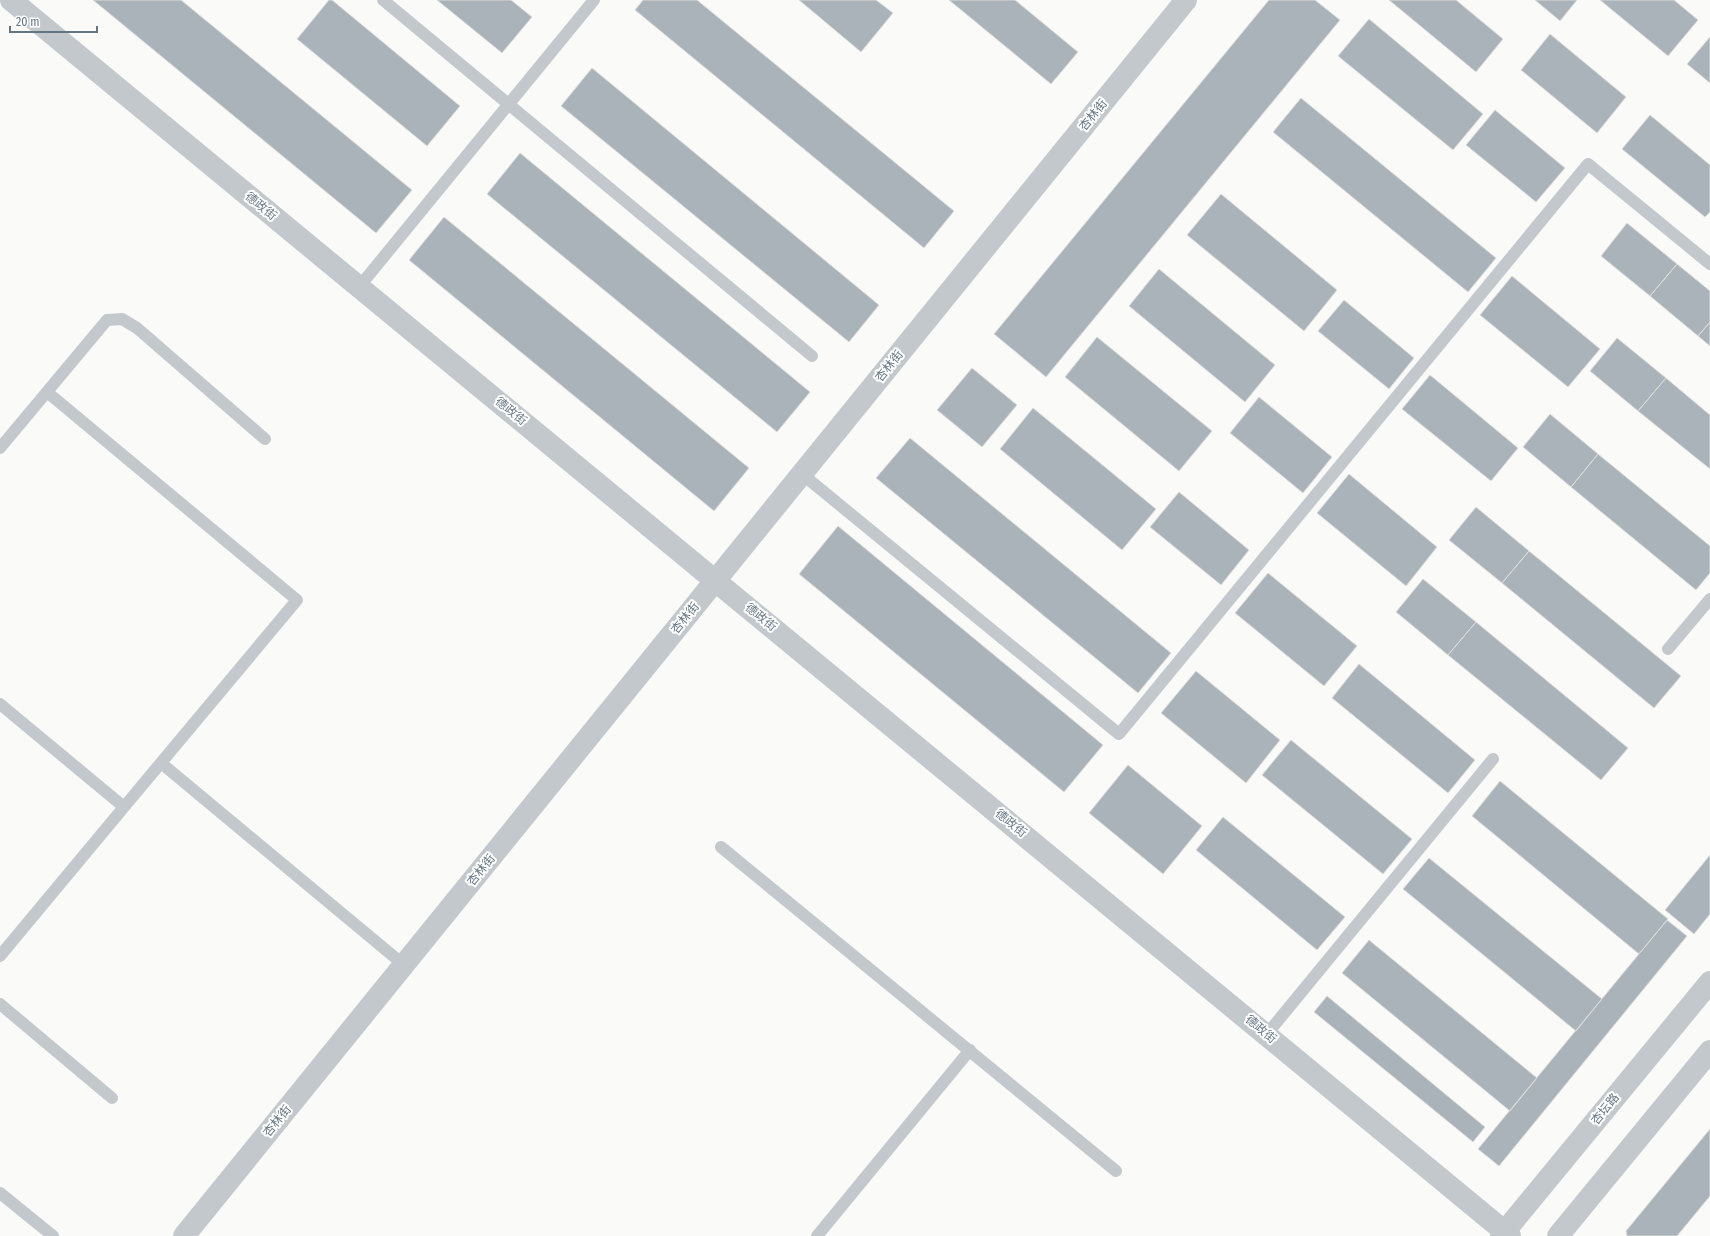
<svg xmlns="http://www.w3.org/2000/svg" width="1710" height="1236" viewBox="0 0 1710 1236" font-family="'Fira Sans Condensed','Noto Sans SC',sans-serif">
	<rect width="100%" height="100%" fill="#fafaf8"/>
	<path fill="#aab3b9" stroke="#dcdcda" d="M93,0H181L412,190L376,233Z
		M329,0H332L460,106L427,146L297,39Z
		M437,0H511L532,17L502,53Z
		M643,0H697L954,211L924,248L635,10Z
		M799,0H876L893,13L861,52Z
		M949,0H1015L1078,52L1051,84Z
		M1269,0H1315L1340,20L1046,377L994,334Z
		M1389,0H1456L1503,39L1476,72Z
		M1535,0H1577L1560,21Z
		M1600,0H1674L1698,20L1668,56Z
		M1369,19L1483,114L1453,150L1338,56Z
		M1550,34L1626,97L1597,133L1521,70Z
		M1710,37V83L1687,64Z
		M592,68L879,305L849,342L561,106Z
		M1301,98L1496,258L1468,292L1273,132Z
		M1495,110L1565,168L1536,202L1466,145Z
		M1650,115L1710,165V212L1705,217L1622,149Z
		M520,153L810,392L777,432L487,194Z
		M1221,194L1337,290L1304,331L1187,235Z
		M444,217L749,468L714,511L409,260Z
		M1627,223L1677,264L1650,296L1601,256Z
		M1677,264L1710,291V322L1698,336L1650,296Z
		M1159,269L1275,365L1245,402L1129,306Z
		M1512,276L1600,349L1568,387L1480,315Z
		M1344,300L1414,358L1389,389L1318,331Z
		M1710,322V346L1698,336Z
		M1097,337L1212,431L1179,471L1065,377Z
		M1617,338L1666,378L1638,411L1590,371Z
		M972,368L1017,405L982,447L937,410Z
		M1430,375L1518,448L1491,481L1402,409Z
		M1666,378L1710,415V469L1638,411Z
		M1259,397L1332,457L1303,493L1230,433Z
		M1033,408L1156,509L1122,550L1000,449Z
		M1550,414L1598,454L1571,487L1523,447Z
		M910,438L1171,653L1138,693L876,478Z
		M1598,454L1710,546V573L1696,590L1571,487Z
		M1349,474L1437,547L1406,586L1317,513Z
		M1179,492L1249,550L1221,585L1150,527Z
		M1476,507L1529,551L1502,583L1449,540Z
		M838,526L1103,745L1064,792L799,574Z
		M1529,551L1681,676L1654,708L1502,583Z
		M1268,573L1357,646L1324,686L1235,613Z
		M1423,579L1476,622L1448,655L1396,612Z
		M1476,622L1628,748L1601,780L1448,655Z
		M1359,664L1475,760L1448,793L1332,698Z
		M1196,671L1280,740L1246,783L1161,713Z
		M1291,740L1412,839L1383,874L1262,775Z
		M1128,765L1202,826L1163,874L1089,813Z
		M1500,781L1668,919L1639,954L1472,816Z
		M1223,817L1345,917L1317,950L1196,850Z
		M1710,855V914L1694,934L1665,910Z
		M1429,858L1602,999L1576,1031L1403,889Z
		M1667,920L1687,936L1499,1166L1478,1149Z
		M1369,940L1537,1078L1510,1111L1342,973Z
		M1327,996L1485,1127L1473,1142L1314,1012Z
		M1710,1129V1196L1677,1236H1627L1626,1231Z"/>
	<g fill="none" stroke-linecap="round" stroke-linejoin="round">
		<path stroke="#c3c8cc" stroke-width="12" d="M383,0L812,356
			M359,287L594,0
			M0,448L107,320L122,319L137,328L265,439
			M802,474L1119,734L1588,164L1710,264
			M1668,649L1710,599
			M0,704L124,807L297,600L47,392
			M161,763L404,965
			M721,847L1116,1171
			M0,956L124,807
			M0,1004L112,1098
			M1267,1034L1493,759
			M0,1193L53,1236
			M817,1236L970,1050"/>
		<path stroke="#c3c8cc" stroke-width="22" d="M11,0L1510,1236
			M184,1236L1186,0
			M1501,1236L1710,982
			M1558,1236L1710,1051"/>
	</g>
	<g text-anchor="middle" stroke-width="4" stroke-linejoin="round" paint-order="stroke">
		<g font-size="12" fill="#657683" stroke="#fff">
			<text transform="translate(1093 115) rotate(-51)" y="4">杏林街</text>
			<text transform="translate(261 206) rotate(39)" y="4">德政街</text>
			<text transform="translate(889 366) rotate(-51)" y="4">杏林街</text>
			<text transform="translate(511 411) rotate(39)" y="4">德政街</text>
			<text transform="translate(761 617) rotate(39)" y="4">德政街</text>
			<text transform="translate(685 618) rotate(-51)" y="4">杏林街</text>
			<text transform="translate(1011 823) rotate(39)" y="4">德政街</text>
			<text transform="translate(481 870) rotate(-51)" y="4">杏林街</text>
			<text transform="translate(1261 1029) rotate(40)" y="4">德政街</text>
			<text transform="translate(1605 1109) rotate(-51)" y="4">杏坛路</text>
			<text transform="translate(277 1121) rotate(-51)" y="4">杏林街</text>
		</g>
	</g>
	<path d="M10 26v6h87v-6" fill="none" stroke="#657683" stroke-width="2"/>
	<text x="16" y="26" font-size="12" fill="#657683" stroke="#ffffff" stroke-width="3" paint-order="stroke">20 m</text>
</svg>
